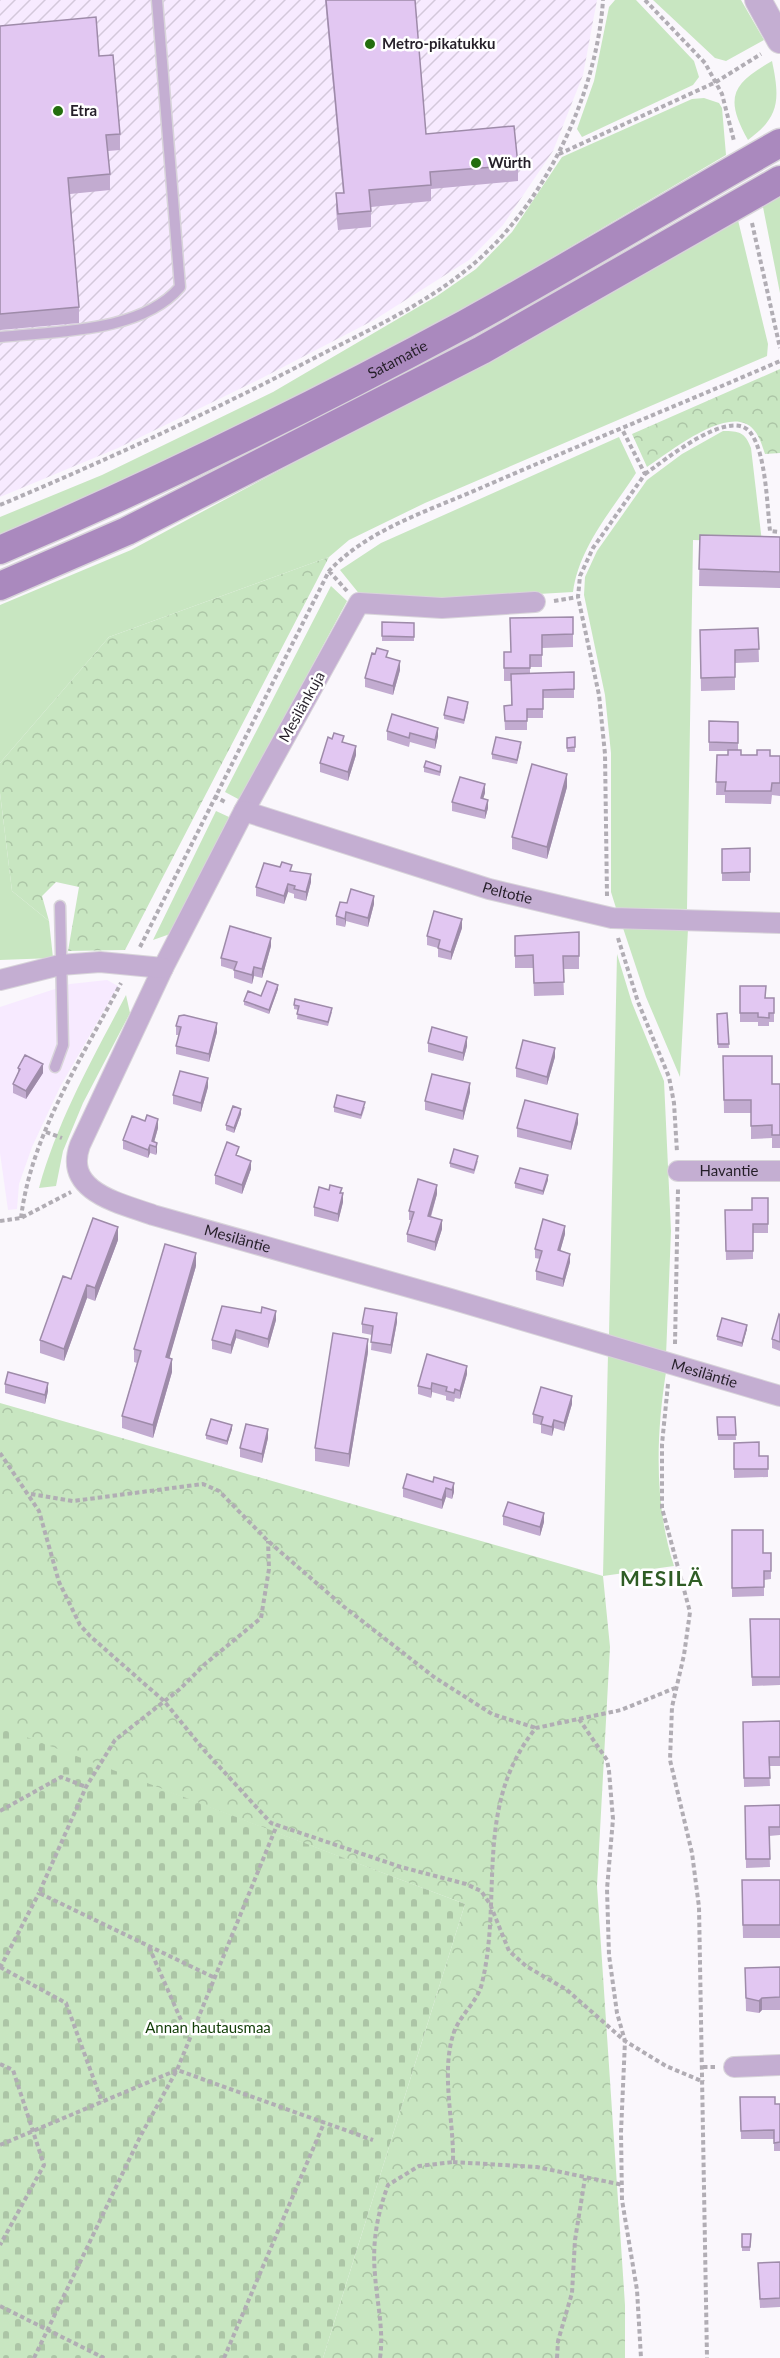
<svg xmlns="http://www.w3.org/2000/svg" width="780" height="2358" viewBox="0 0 780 2358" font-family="Lato,sans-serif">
	<defs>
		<pattern id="industrial-furrows" width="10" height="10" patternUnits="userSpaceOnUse" patternTransform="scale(1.5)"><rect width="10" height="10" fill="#f7eaff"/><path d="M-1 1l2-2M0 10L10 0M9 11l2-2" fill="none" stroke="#d4c8db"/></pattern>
		<pattern id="forest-crowns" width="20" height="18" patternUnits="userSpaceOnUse" patternTransform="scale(1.5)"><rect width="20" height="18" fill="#c8e6c1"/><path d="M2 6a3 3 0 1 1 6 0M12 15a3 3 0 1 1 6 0" fill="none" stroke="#acc5a6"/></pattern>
		<pattern id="cemetery-stones" width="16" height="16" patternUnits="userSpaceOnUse" patternTransform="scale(1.5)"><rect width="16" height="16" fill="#c8e6c1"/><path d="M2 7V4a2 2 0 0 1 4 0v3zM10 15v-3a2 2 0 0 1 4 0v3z" fill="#acc5a6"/></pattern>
	</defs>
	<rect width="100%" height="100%" fill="#faf7fc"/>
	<path fill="#f7eaff" d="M107,980L118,986L60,1087L32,1147L19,1184L17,1209L8,1210L0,1153V1007L70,984Z"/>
	<path fill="url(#industrial-furrows)" d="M0,0H597L583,75L553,151L503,225L469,260L374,320L262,378L118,448L0,497Z"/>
	<path fill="#c8e6c1" d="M615,0H636L694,61L699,77L693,85L582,137L577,129L594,81L609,7Z
		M653,0H741L764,40L726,61L715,58Z
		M772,61C780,99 780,117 748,140C724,97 732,84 772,61Z
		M704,98L719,103L722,108L726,155L465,309L280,407L0,539V517L102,475L273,392L437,296L476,269L512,232L562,157L692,99Z
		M780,192V293L762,202Z
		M737,216L768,344L767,356L425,503L349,540L329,557L109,637L0,763V605L131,550L485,360Z
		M723,431C739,431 745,432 751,448L762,542L693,540L687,909L616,908L611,892V753L605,695L584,595L585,577L597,551L647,480L682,454Z
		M619,437L636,473C612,510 579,547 573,592L437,600L361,596L340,570L381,543Z
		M331,586L347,601L240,800L225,792Z
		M0,793L12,891L49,921L53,958L0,960Z
		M216,811L229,817L170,934L153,940Z
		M623,928L688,929L680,1077L646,997Z
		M617,954L632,1003L664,1081L671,1231L666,1356L609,1335Z
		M126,995L130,1013L83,1103L63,1151L56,1186L39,1188C58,1119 93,1058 126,995Z
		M608,1354L666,1372C656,1436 654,1504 674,1566L603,1576Z"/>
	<path fill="url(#forest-crowns)" d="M780,369V453L765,454C762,445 759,435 753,429C729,403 669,453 647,467L632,434Z
		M329,557L125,950L68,951L79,887L56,882L42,896L49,921L12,891L0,793V763L109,637Z
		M0,1403L603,1576L610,1647L597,1886L625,2305V2358H323L465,1904L0,1728Z"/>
	<path fill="url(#cemetery-stones)" d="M0,1727L465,1904L323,2358H0Z"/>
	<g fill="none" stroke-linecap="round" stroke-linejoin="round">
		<defs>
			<path id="service" d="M0,337C55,331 141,333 180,287L157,0
				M55,1067L63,1045L60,906"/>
			<g id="minor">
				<path id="s1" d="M535,602L442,608L359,603L244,811L163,968L80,1145C63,1192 120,1203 153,1215L451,1299L780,1396"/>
				<path id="s2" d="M244,811L489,889L612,918L780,923"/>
				<path d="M0,980L60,965L100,962L163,968"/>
				<path id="s3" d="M678,1171H780"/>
				<path d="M734,2067L780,2065"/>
			</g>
			<path id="tertiary" d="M758,0L780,40"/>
			<g id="secondary">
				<path id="s4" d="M0,550C159,482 313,406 465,324C571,266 675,202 780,143"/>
				<path d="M0,586L127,531L482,350L780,180"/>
			</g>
		</defs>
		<use href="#service" stroke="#d8d4da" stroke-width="13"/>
		<use href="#minor" stroke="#d8d4da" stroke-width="22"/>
		<use href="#tertiary" stroke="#d8d4da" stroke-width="28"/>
		<use href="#secondary" stroke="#d8d4da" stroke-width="31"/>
		<path stroke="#b1adb4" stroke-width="4" stroke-dasharray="4.5 3" stroke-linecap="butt" d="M645,0L705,63L722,94L734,141
			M559,154L716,82L761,54
			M752,223L780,348
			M645,474C664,461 729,407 750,432C766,452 767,505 770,531L780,532
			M0,505C109,459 215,410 320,355C371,329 427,303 471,266C544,206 597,94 603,0
			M329,571L347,591
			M554,601L578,597
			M214,796L227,803
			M607,896L605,754L599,695L578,597L580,576L593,548L645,474L622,429
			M618,938L638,1002L669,1077L674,1103L677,1152
			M140,947L329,571C368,529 431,510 483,487C582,444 681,404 780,361
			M46,1132L62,1138
			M21,1218C31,1134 83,1057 121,983
			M0,1221L21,1218L71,1192
			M675,1344L678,1189
			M668,1384L662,1444V1508L690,1612L684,1655L672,1707L670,1760L692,1853L699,1907L707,2358
			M0,1453L39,1511L59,1582L80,1625L90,1636L164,1701L204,1750L271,1823L401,1867L466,1884L481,1891L490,1904L509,1951L526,1966L567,1990L625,2041L666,2066L704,2082
			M31,1494L73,1501L203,1484L219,1491L268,1541L343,1606L434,1677L492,1714L536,1728
			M579,1719L607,1760L609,1771L613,1819L607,1889L609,1955L617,2013L625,2041L621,2132L622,2200L637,2290L641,2358
			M0,1811L61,1777L86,1787
			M149,1947L188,2036
			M0,1967L66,2003L102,2102
			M0,1968L39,1893
			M213,1977L39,1893L86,1787L115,1740L180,1689L205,1664L261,1618L269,1569L268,1541
			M0,2064L13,2070L44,2165L0,2245
			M703,2067H717
			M0,2145L177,2070L373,2140
			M453,2162L537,2167L623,2185
			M0,2306L104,2358
			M34,2358L141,2135L177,2070L277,1825
			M224,2358L324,2123
			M380,2358C384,2330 377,2303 375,2275C372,2243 377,2215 388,2185L419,2166L453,2162C454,2121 441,2075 453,2035C459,2015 478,2002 482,1983C503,1897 473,1805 536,1728L621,1710L675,1688
			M557,2358L558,2341L572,2293L575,2240L585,2178"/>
		<use href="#service" stroke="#c4aed2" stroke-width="10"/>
		<use href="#minor" stroke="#c4aed2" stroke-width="20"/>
		<use href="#tertiary" stroke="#c4aed2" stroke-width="26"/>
		<use href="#secondary" stroke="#aa89be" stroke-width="28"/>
	</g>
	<path fill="#c2abd0" d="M325,0H415L426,134L518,165V181L431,189V201L371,207V227L338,230L336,210V193H343Z
		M0,26L99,56L120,134V150L108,151L110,174V190L70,194L79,307V323L0,330Z
		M700,535L780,537V588L699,586Z
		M573,617V647L542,648V667H530V673L574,672V698H543V718H527V730H505L504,706L511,705V681H504V652H511Z
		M382,622L414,623V641H382Z
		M758,628L759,662L735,663V690L701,691L700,630Z
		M400,670L393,695L365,687V678Z
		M468,707L464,724L444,719V715Z
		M392,714L438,736L435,749L410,742L409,747L387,740V731Z
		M709,721L738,722V750L741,755L780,756V796L772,795L771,804L725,803V795H716L717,755H728V751H709Z
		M575,737V752H567V738Z
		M344,742L356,755L348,781L320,772V763Z
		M521,747L517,764L492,759V754Z
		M424,767L441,770L440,776L424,772Z
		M567,787L547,859L512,849V837Z
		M485,793L483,798L488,808L485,819L452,811V802Z
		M750,848V881H722V849Z
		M292,871L311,882L306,901L294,898V894L288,892L284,904L256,896V887Z
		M347,903L374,904L368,927L346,921L345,927L336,925V916Z
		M462,928L451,960L438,957V948L427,945V936Z
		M579,932V969H563L564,995L534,996L533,968H515V936Z
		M271,946L262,978L254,976L252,984L234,978V970L221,966V958Z
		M740,986L766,998H774V1022H769V1026H758V1022H740Z
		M278,989L269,1014L244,1005V1001L261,996Z
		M294,1005L332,1012L328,1026L297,1019L298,1010L294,1009Z
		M727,1013L729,1048H718L717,1014Z
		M176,1026L217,1032L209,1062L176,1054V1046L179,1035H176Z
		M428,1043L467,1046L463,1061L428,1052Z
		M723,1056L772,1084H780V1148H772V1138L751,1139V1113H724Z
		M555,1057L547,1085L516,1077V1068Z
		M18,1068L43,1073L26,1099L13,1093V1084L18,1073Z
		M208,1087L201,1112L173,1104V1095Z
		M470,1092L463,1120L425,1110V1101Z
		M334,1107H365L361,1119L334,1112Z
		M241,1114L234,1133L226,1130V1125Z
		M578,1123L571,1150L517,1137V1128Z
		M158,1128L154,1142L157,1143V1152L156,1155L150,1153L148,1158L123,1149V1140Z
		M239,1156L251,1169L242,1194L215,1184V1175Z
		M478,1161L474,1174L450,1167V1163Z
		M548,1180L543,1195L515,1188V1183Z
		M329,1190L342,1193L343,1202L338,1222L314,1216V1207Z
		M437,1194L431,1217L442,1229L435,1251L407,1242V1234L411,1220H409V1211Z
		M768,1198V1233H753V1259L726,1260L725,1210H752Z
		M565,1234L560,1251L570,1262L563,1287L536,1280V1271L540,1259L535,1258V1249Z
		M118,1240L95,1301L87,1298L64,1361L40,1353V1340L71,1279Z
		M196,1266L169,1358L172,1372L153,1438L122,1428V1416L137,1363L134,1362V1349Z
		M222,1306L276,1320L268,1348L236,1338L231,1354L212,1349V1340Z
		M780,1315V1351L772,1348V1339Z
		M397,1322L391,1354L371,1350L372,1335L362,1333V1324Z
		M747,1329L742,1347L717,1340V1336Z
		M368,1352L349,1467L315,1461V1448Z
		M467,1374L460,1399L455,1398L454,1402L446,1400V1396L432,1392L431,1398L418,1394V1386Z
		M5,1384L48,1391L45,1404L5,1393Z
		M572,1404L564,1431L554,1428L552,1436L541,1433V1425L533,1423V1414Z
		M717,1417H735L736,1440H718Z
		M232,1429L227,1445L206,1439V1435Z
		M268,1438L262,1463L240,1457V1448Z
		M734,1443L759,1456H768V1477L734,1478Z
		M433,1482L454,1483V1492L452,1499L446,1497L442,1509L403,1497V1488Z
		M503,1516L544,1522L540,1536L503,1525Z
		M732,1530L763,1553H771V1579L764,1580V1596L732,1597Z
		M750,1619H780V1685L752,1686Z
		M780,1721V1766H769L770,1786L744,1787L743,1722Z
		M780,1805V1835L769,1836L770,1867L746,1868L745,1806Z
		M780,1880V1938H743L742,1893Z
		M780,1967V2010H762L759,2013L746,2011L745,1968Z
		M740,2097L775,2104H780V2151H774V2139H741Z
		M742,2234H751L750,2251H742Z
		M780,2262V2307L760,2308L758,2272Z"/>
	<path fill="#9e8ba9" d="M400,661V670L393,695V686Z
		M438,728V736L435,749V740Z
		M356,746V755L348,781V772Z
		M567,774V787L547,859V847Z
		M485,784V793L481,806V798Z
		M488,800V808L485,819V811Z
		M311,874V882L306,901V892Z
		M288,884V892L284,904V896Z
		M374,896V904L368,927V918Z
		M346,912V921L345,927V919Z
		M462,919V928L451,960V952Z
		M271,938V946L262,978V969Z
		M254,967V976L252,984V975Z
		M278,985V989L269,1014V1010Z
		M217,1023V1032L209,1062V1054Z
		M467,1037V1046L463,1061V1053Z
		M555,1048V1057L547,1085V1077Z
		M43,1064V1073L26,1099V1091Z
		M208,1078V1087L201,1112V1103Z
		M470,1083V1092L463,1120V1111Z
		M241,1109V1114L234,1133V1128Z
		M578,1114V1123L571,1150V1142Z
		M158,1119V1128L153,1146L152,1141Z
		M157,1143V1152L156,1155V1147Z
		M150,1145V1153L148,1158V1150Z
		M251,1161V1169L242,1194V1185Z
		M548,1175V1180L543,1195V1191Z
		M437,1185V1194L428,1225V1216Z
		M343,1193V1202L338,1222V1214Z
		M442,1220V1229L435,1251V1242Z
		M565,1226V1234L558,1259V1250Z
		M118,1227V1240L95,1301V1288Z
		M196,1253V1266L166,1370V1357Z
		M570,1254V1262L563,1287V1279Z
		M87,1285V1298L64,1361V1349Z
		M276,1311V1320L268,1348V1339Z
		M397,1313V1322L391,1354V1345Z
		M747,1325V1329L742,1347V1343Z
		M236,1330V1338L231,1354V1345Z
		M368,1339V1352L349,1467V1454Z
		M172,1359V1372L153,1438V1425Z
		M467,1366V1374L460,1399V1391Z
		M48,1383V1391L45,1404V1395Z
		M432,1383V1392L431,1398V1389Z
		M572,1396V1404L564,1431V1423Z
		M554,1420V1428L552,1436V1427Z
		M232,1425V1429L227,1445V1441Z
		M268,1429V1438L262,1463V1454Z
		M454,1483V1492L452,1499V1490Z
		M446,1488V1497L442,1509V1500Z
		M544,1513V1522L540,1536V1527Z
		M762,1998V2010L759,2013V2001Z"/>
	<path fill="#e2c7f2" stroke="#9e8ba9" stroke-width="1.5" d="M326,0H415L426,134L514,126L518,165L430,172L431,185L369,190L371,211L338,214L336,193H344Z
		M96,17L99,56L113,55L120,134L106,135L110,174L68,178L79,307L0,314V26Z
		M700,535L780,537V572L699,569Z
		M573,617V634L542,635V655H530V668H504V652H511L510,618Z
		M382,622L414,623V637L382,636Z
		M758,628L759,649L735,650V677L701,678L700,630Z
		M377,648L388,651L386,657L400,661L393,686L365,678L372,653L375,654Z
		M574,672V689L543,690V709H527V721H505L504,706L512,705L511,674Z
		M448,697L468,702L464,720L444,715Z
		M392,714L438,728L435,740L410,733L409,738L387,731Z
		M709,721L738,722V743L709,742Z
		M334,733L344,736L342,742L356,746L348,772L320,763L328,737L332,739Z
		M496,737L521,742L517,760L492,754Z
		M575,737V747L567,748V738Z
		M728,750H741V755H757V750H770V756H780V783H772L771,791H725L726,782H716L717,755H728Z
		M426,761L441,766L440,772L424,767Z
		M532,764L567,774L547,847L512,837Z
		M460,777L485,784L481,798L488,800L485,811L452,802Z
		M750,848V872L722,873V849Z
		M282,862L292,865L290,871L311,874L306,892L294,889L295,886L288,884L284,896L256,887L264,863L280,867Z
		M351,889L374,896L368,918L346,912L345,919L336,916L340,902L347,903Z
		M434,911L462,919L451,952L438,948L440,940L427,936Z
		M230,926L271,938L262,969L254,967L252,975L234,970L237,962L221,958Z
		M579,932V956H563L564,982L534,983L533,955L515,956V936Z
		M267,981L278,985L269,1010L244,1001L248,991L261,996Z
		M740,986H766L765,998H774V1013H769V1018L758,1017V1013H740Z
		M295,999L332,1008L328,1022L297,1014L299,1006L294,1005Z
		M727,1013L729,1044H718L717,1014Z
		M184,1015L217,1023L209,1054L176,1046L181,1027L176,1026L179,1016Z
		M432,1027L467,1037L463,1053L428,1043Z
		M523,1040L555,1048L547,1077L516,1068Z
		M25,1055L43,1064L26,1091L13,1084L20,1069L18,1068Z
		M723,1056H772V1084H780V1135H772V1125L751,1126V1100H724Z
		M180,1071L208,1078L201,1103L173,1095Z
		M432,1074L470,1083L463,1111L425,1101Z
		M337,1095L365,1102L361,1115L334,1107Z
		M525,1100L578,1114L571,1142L517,1128Z
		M233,1106L241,1109L234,1128L226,1125Z
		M147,1115L158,1119L152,1141L157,1143L156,1147L150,1145L148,1150L123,1140L132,1116L145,1121Z
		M227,1142L239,1147L236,1155L251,1161L242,1185L215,1175Z
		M454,1149L478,1156L474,1170L450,1163Z
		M520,1168L548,1175L543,1191L515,1183Z
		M418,1179L437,1185L428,1216L442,1220L435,1242L407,1234L414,1212L409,1211Z
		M330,1185L342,1188L340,1193H343L338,1214L314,1207L319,1187L329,1190Z
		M752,1198H768V1224H753V1251H726L725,1210H752Z
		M93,1218L118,1227L95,1288L87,1285L64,1349L40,1340L63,1276L71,1279Z
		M543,1219L565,1226L558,1250L570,1254L563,1279L536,1271L542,1251L535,1249Z
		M165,1244L196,1253L166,1357L172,1359L153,1425L122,1416L141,1351L134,1349Z
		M222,1306L261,1313L262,1307L276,1311L268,1339L236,1330L231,1345L212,1340Z
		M365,1308L397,1313L391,1345L371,1342L373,1326L362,1324Z
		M779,1314L780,1315V1342L772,1339Z
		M722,1318L747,1325L742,1343L717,1336Z
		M333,1333L368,1339L349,1454L315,1448Z
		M427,1354L467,1366L460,1391L455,1389L454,1393L446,1391L447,1387L432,1383L431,1389L418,1386Z
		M8,1372L48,1383L45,1395L5,1384Z
		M541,1387L572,1396L564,1423L554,1420L552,1427L541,1424L543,1417L533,1414Z
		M717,1417H735L736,1435H718Z
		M211,1419L232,1425L227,1441L206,1435Z
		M246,1424L268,1429L262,1454L240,1448Z
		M759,1442V1456H768V1469H734V1443Z
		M407,1474L433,1482L434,1477L454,1483L452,1490L446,1488L442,1500L403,1488Z
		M508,1502L544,1513L540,1527L503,1516Z
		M732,1530H763V1553H771V1571H764V1587L732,1588Z
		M750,1619H780V1677H752Z
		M780,1721V1757H769L770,1778H744L743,1722Z
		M780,1805V1827H769L770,1859H746L745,1806Z
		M742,1880H780V1925H743Z
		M780,1967V1997L762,1998L759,2001L746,1998L745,1968Z
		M740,2097H775V2104H780V2142L774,2143V2130L741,2131Z
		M742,2234H751L750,2247H742Z
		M780,2262V2298L760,2299L758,2263Z"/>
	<g fill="#246e0f" stroke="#fff" stroke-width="2">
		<circle cx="370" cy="44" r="6"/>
		<circle cx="58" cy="111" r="6"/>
		<circle cx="476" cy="163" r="6"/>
	</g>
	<g text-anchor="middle" stroke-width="5" stroke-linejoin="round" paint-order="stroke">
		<g font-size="15" font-weight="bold" fill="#251f29" stroke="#fff" text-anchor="start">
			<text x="382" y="49">Metro-pikatukku</text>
			<text x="70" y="116">Etra</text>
			<text x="488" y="168">Würth</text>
		</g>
		<g font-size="15" fill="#251f29" stroke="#fff">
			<text dy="5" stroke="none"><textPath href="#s4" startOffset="441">Satamatie</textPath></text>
			<text transform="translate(302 707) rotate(-61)" y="5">Mesilänkuja</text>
			<text dy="5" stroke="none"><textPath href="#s2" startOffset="276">Peltotie</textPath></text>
			<text dy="5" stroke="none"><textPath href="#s3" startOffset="51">Havantie</textPath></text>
			<text dy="5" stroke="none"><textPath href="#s1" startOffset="990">Mesiläntie</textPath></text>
			<text dy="5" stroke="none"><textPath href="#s1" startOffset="1476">Mesiläntie</textPath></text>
		</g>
		<g font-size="15" fill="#123e07" stroke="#fff">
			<text x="208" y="2033">Annan hautausmaa</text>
		</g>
		<g font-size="21" font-weight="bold" letter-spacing="1.5" fill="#2f5d25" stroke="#fff">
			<text x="662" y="1586">MESILÄ</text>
		</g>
	</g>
</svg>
